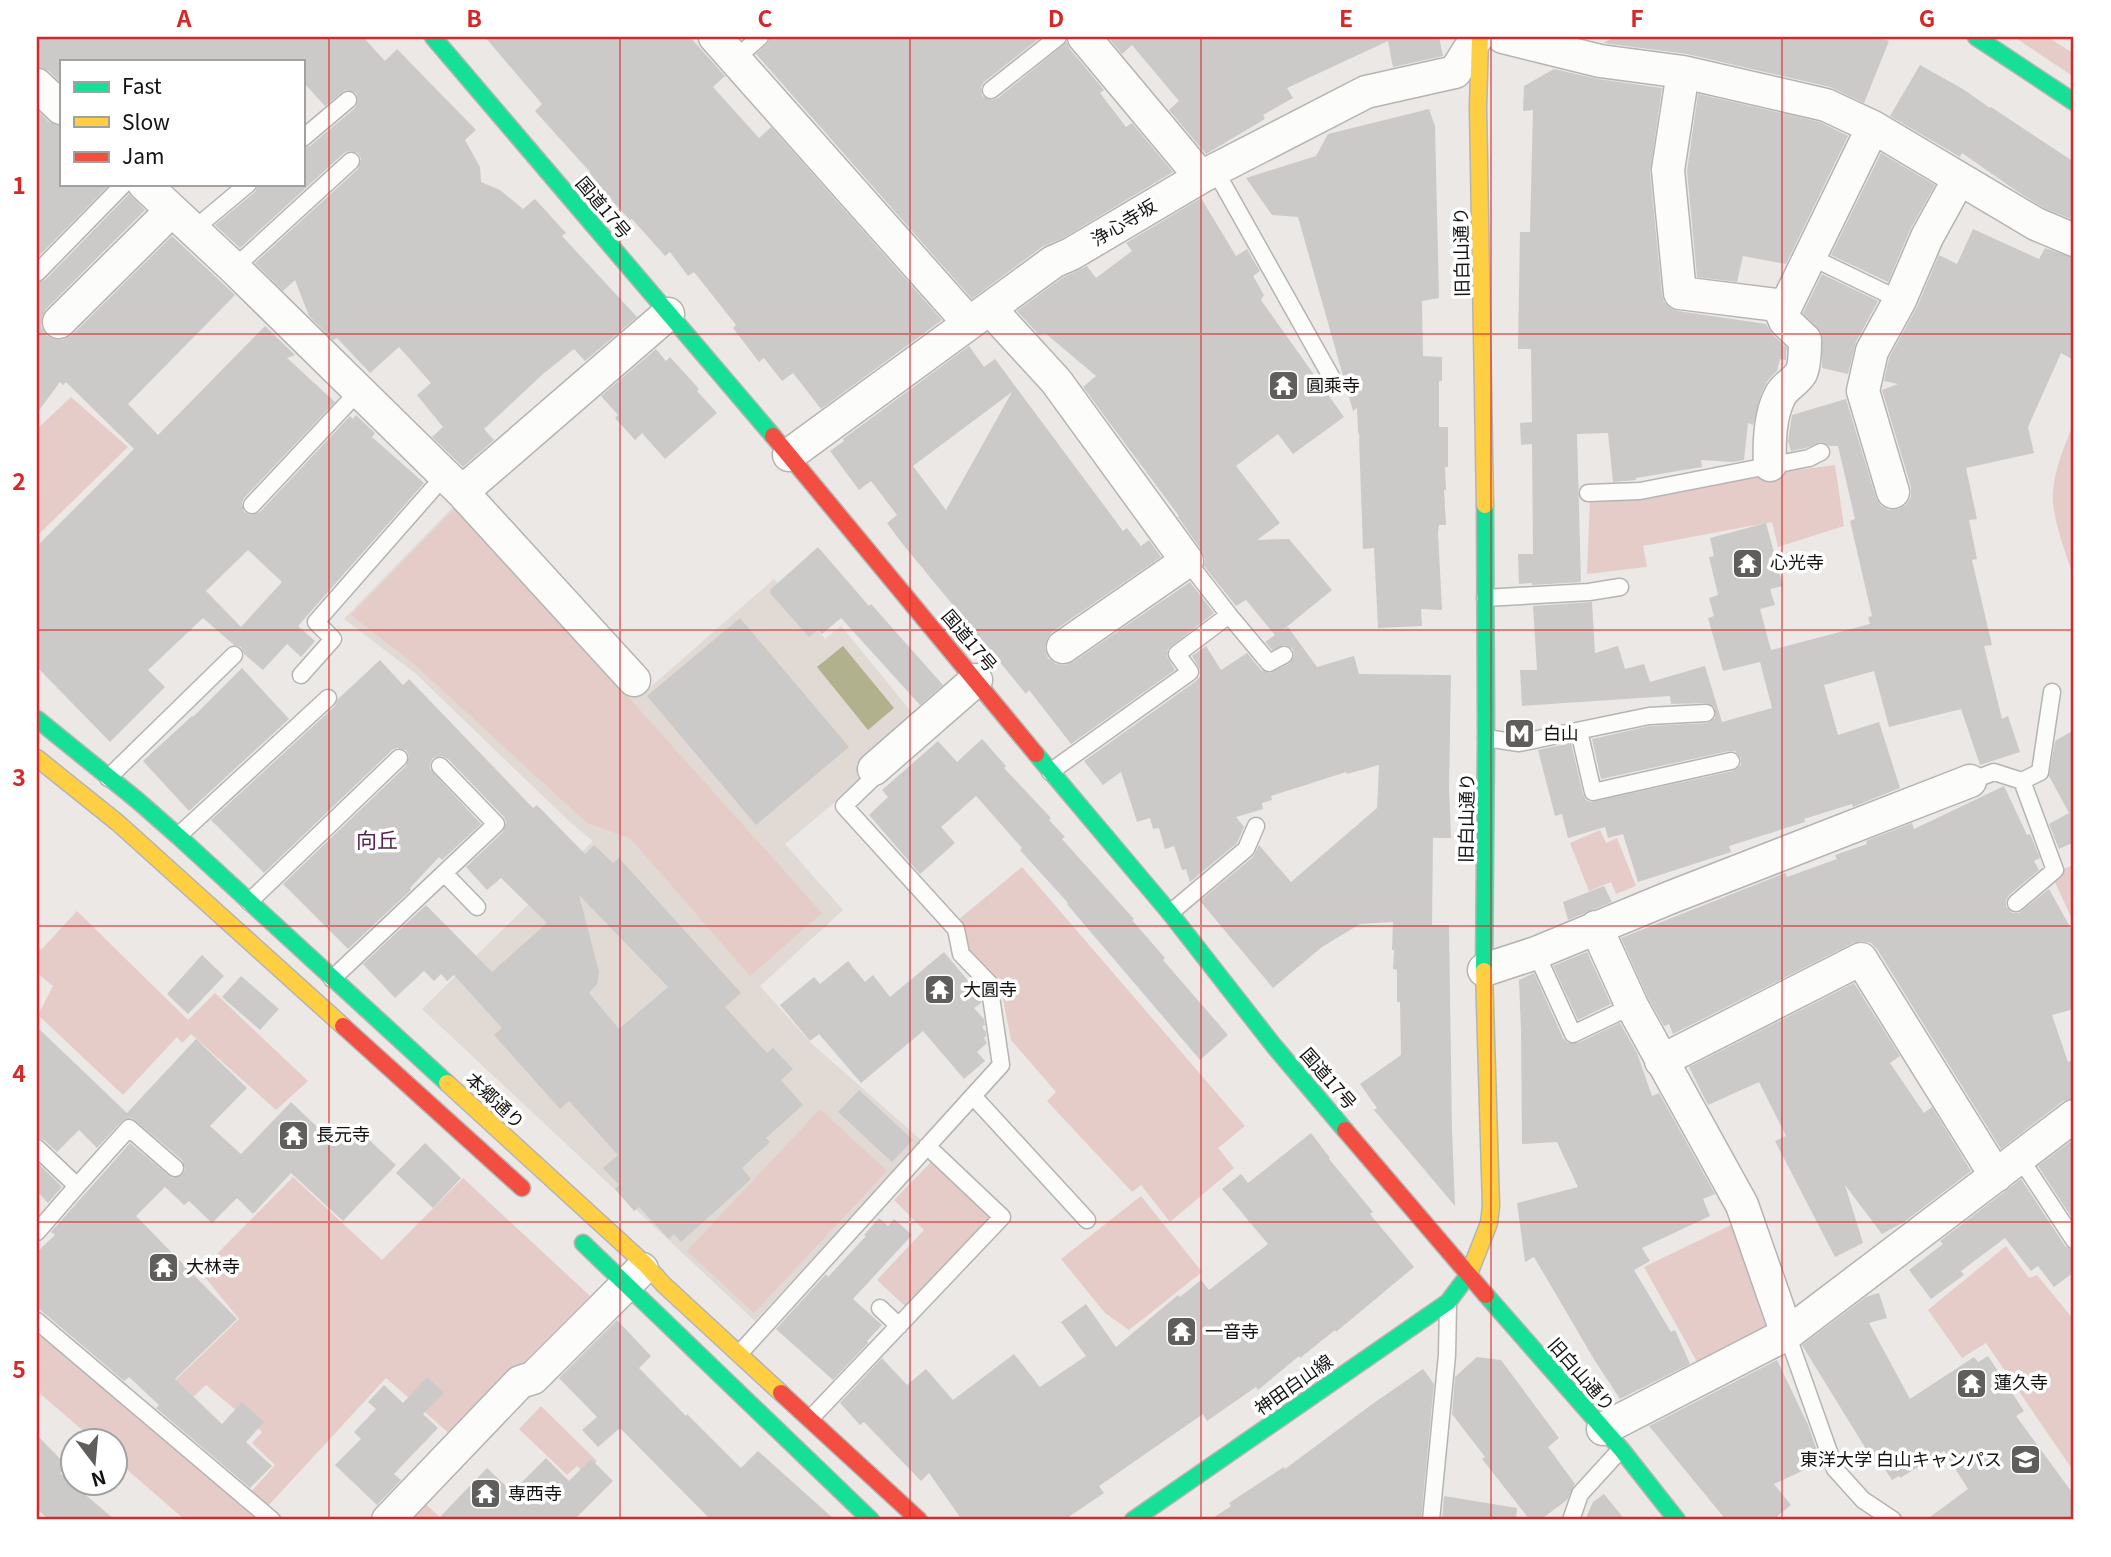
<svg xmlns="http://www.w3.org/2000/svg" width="2111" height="1557" viewBox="0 0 2111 1557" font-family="Georgia,'Noto Sans JP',serif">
	<rect width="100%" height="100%" fill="#ebe8e6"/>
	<path fill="#e0d9d4" d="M457,503L639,697L774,579L825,639L841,626L914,715L856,764L866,776L785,844L843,910L760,986L810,1042L922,1141L755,1321L422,1009L593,841L571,823L415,673L344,619Z"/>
	<path fill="#e6ccc8" d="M2014,37H2048L2074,54V77Z
		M71,397L128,447L37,536V429Z
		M2074,423V578C2066,554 2056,529 2053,503C2051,478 2064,446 2074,423Z
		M1835,465L1844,526L1778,547L1772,522L1643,546L1647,567L1587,574L1590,497L1639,500L1706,482Z
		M457,506L822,913L750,976L630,838L587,823L415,665L351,615Z
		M1600,830L1606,843L1617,838L1636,886L1616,894L1611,882L1589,891L1570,843Z
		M2074,865V924L2055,882L2061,870Z
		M1022,867L1245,1126L1218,1148L1234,1168L1170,1222L1141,1185L1132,1192L1047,1101L1056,1092L1011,1040L1000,984L966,949L958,920Z
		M77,911L188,1020L215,993L308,1081L276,1110L191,1034L182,1043L177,1037L123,1095L38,1015L53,986L37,973V946L41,950Z
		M820,1109L887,1171L754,1313L687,1251Z
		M932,1161L993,1218L907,1308L877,1280L924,1230L894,1200Z
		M293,1177L382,1260L463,1178L590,1296L451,1435L386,1378L268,1506L249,1494L275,1465L252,1443L262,1432L206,1385L179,1410L162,1393L239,1319L200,1271Z
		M1141,1196L1202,1272L1129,1330L1105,1313L1061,1259Z
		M1733,1224L1773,1326L1697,1362L1644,1267Z
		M2006,1246L2029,1278L2037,1275L2074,1320V1472L1986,1343L1962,1358L1928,1310Z
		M37,1332L260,1520H185L116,1460V1442L95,1441L37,1391Z
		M541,1406L597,1461L585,1473L577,1466L567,1475L519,1429Z
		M421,1500L443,1520H402Z"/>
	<path fill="#b2b18d" d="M843,646L894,708L868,730L817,667Z"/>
	<path fill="#cccac9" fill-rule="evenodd" d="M37,37H363L385,61L397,49L476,130L465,140L480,167L481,182L500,190L523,209L535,199L566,233L562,236L637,317L585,361L574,349L543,374L484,429L494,440L463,467L432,437L443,427L417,395L431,383L399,347L370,373L337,338L333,340L309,316L295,280L283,291L255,263L358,169L361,159L358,153L349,151L344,153L240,248L215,225L255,192L258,184H303V148L310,146L355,108L358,99L356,93L345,90L325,106L303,82V61H61V83L49,71L37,67Z
		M485,37H690L725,76L713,87L759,138L771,127L942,320L821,409L793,373L782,381L764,358L759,362L733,328L736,325L694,272L688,276L670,252L665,256L632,219L630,220L616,205L589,173L590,172L535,111L542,104Z
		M770,37H1041L984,82L981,87L982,96L992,100L998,98L1067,42L1070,49L1104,90L1100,93L1126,127L1132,123L1173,172L1063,238L1042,247L972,299L756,54L767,44Z
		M1108,37H1439L1443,56L1393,67L1388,41L1287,88L1293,98L1263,115L1265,119L1206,154L1169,110L1179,101L1132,45L1122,54Z
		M1615,37H1877L1889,41L1864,103L1830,87L1687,54L1603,43Z
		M1920,65L1963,89L1990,108L1991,107L2074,162V220L2044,208L2018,192L1962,153L1960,157L1890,116Z
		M1554,69L1598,79L1662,88L1650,172L1662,295L1664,302L1670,308L1678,311L1766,324L1772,334L1787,348L1786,351V360L1780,359L1777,371L1768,380L1761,394L1753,425L1748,423L1744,460L1732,462L1701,460L1702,467L1636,478V480L1613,482L1608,433L1577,434L1581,582L1532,585V583L1519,584L1518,554H1533L1532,444L1521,445L1520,423L1532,422L1531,349H1518L1520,232H1530L1533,110L1523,111L1524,86Z
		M1698,94L1820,122L1848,136L1786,264L1743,256L1737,282L1697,277L1687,171Z
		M1429,109L1435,126L1439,298L1422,301L1423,356L1442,357V381H1439V427H1448V467H1445L1446,490H1444L1446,525H1439L1438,532L1442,610L1421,609L1422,626L1378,628L1374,548L1363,549L1359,437L1361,441L1358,432L1357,408L1353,411L1298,217L1272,215L1246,178L1316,156L1328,134Z
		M37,110L49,122L61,126V184H110L37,258Z
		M1881,153L1935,185L1910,230L1888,282L1831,255Z
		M129,194L145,210L46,309L42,317L41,326L46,335L54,339L63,340L72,335L172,236L235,295L128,404L158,435L265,326L295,355L287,358L335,402L244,498L242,503L244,512L250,515L260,512L350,416L353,419L356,415L375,433L372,437L424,483L298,626L315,641L301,657L287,644L263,670L244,654L241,647L234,645L203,618L148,670L165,687L110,742L37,667V546L134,449L66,382L63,385L60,382L37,413V283L45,280ZM248,550L282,582L241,627L206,591Z
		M1201,198L1236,256L1247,249L1252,258L1260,271L1253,276L1264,295L1261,300L1344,417L1293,454L1278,434L1236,466L1280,523L1257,540L1289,539L1332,590L1279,633L1288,627L1317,667L1354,656L1359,674L1451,675L1449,788L1451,838H1433L1432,925H1449L1452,1129L1455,1206L1374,1110L1377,1108L1360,1084L1401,1055L1400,1002H1397V970L1393,969L1394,950H1392L1393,922L1360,924L1322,947L1273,988L1200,901L1253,857L1259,845L1291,882L1377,808L1379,765L1347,774L1346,772L1271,796L1272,800L1262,803L1263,809L1236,817L1244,827L1237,843L1190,882L1186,869L1182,870L1174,846L1165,849L1159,828L1153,829L1150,818L1137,822L1121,772L1103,785L1084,761L1196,681L1200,676V670L1192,656L1206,646L1221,670L1247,653L1261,670L1270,673L1289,664L1294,656L1293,649L1285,645L1272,650L1265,642L1275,635L1246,600L1236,606L1204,566L1205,559L1202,551L1178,517L1179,516L1083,387L1096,376L1045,333L1039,335L1017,311L1062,278L1087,266L1096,278L1132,251L1126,243Z
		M1973,229L2039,259L2045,248L2074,258V360L2061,353L2028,427L2034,453L1966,468L1977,519L1969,520L1977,559L1972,560L1992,645L1984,646L2002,719L2008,716L2020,752L1980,765L1961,709L1889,727L1874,671L1824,685L1838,735L1879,722L1900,788L1855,806L1853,807L1852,804L1804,819L1805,822L1729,846L1731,852L1638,882L1623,834L1608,838L1605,827L1568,838L1562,814L1555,816L1538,750L1571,743L1583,794L1586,800L1591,802L1733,771L1741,765V758L1735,751H1729L1601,779L1592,739L1650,726L1707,723L1715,718V708L1706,703L1671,704L1670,696L1522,706L1520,670H1537L1533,606L1592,602L1595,653L1618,646L1625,669L1644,664L1650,682L1705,666L1722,722L1772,708L1760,662L1723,671L1708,618L1714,616L1709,598L1718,595L1709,557L1714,556L1710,538L1766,523L1783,586L1770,589L1775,605L1760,609L1771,650L1870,624L1868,617L1872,616L1850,521L1855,519L1838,446H1830L1821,442L1806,448L1791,451L1788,441L1792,415L1846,399L1876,498L1881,506L1889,510L1899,509L1906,505L1911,497V487L1882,390L1898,384L1884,381L1889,358L1917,307L1939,255L1957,264Z
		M1822,274L1878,301L1856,342L1848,374L1822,368V333L1803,313Z
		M969,346L984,367L995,359L1123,531L1127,528L1141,546L1149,540L1161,557L1052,632L1047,639L1045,648L1048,658L1056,664L1064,665L1073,662L1190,582L1214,613L1168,649L1167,656L1175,670L1071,744L1029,690L1026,694L901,542L887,523L897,515L871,481L859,490L830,451L844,441L843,439ZM1012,392L946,510L913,466Z
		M656,349L666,361L670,357L699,389L697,391L717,413L665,459L642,433L635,440L615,418L618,415L601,396Z
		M818,547L869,606L871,604L943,685L920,705L841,618L822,634L818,630L809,637L770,593L771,592L770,590Z
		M740,618L849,747L756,825L647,696Z
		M380,660L403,685L409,679L533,808L537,805L585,854L594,845L613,863L619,858L741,993L725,1007L767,1053L773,1048L793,1069L781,1080L803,1105L766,1138L770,1142L742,1168L751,1179L681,1242L674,1234L669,1239L639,1207L634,1211L615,1189L619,1185L603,1168L618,1155L569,1101L560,1109L494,1035L502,1028L454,975L447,981L441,974L434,981L424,971L395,998L363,964L426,905L492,972L547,923L501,878L487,890L466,867L503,832L506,822L504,817L448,759L442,756L433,758L430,764V769L481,824L442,860L439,857L410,888L411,890L348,949L283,884L406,766L409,756L406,750L397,748L392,750L264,873L211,820L335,706L338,699ZM579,895L668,987L619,1029L589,993L597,984L599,972Z
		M242,668L289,719L189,811L143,761L192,716L193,717Z
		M2074,730V842L2059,849L2049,824L2069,813L2049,776L2055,741Z
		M982,739L1006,766L1004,768L1051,818L1049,820L1065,837L1062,839L1134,919L1132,920L1165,958L1163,960L1228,1035L1200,1060L1083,923L1067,904L1068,903L1020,850L1022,848L976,796L941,827L955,843L920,874L869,815L888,797L882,790L938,741L957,762Z
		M2004,786L2027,835L2030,834L2040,858L2034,861L2039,870L2009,895L2006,900V906L2012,913H2019L2049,889L2074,934V1009L2052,1015L2068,1062L2074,1059V1098L2063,1101L2001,1149L1877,949L1871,943L1862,941L1853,943L1673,1034L1669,1024L1664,1026L1648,998L1621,938L1785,873L1787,877L1837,859L1835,855L1867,844L1866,841L1912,823L1914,829Z
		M1604,886L1612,902L1568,920L1563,902Z
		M944,952L980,995L981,1003L974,1008L984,1019L985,1025L982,1027L986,1032V1036L984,1038L987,1043L977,1052L985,1061L964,1079L923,1031L861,1083L819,1034L810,1041L780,1005L814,977L820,984L848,961L865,982L873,975L890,997Z
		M1587,952L1611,1004L1578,1020L1553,966Z
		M202,955L224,976L188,1014L167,994Z
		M1534,973L1563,1038L1568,1043H1578L1620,1023L1637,1053L1652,1096L1659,1093L1715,1194L1703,1199L1710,1216L1642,1248L1650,1261L1634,1270L1671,1332L1675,1330L1690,1364L1620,1399L1595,1361L1534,1257L1525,1262L1517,1203L1578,1187L1557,1142L1522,1144L1521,1029L1519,980Z
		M241,976L279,1009L260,1030L222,997Z
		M1854,983L1900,1056L1890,1063L1924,1113L1932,1107L1971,1171L1904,1222L1882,1234L1845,1185L1863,1243L1835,1257L1775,1141L1786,1136L1759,1082L1708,1105L1689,1067Z
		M37,1027L127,1113L196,1039L247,1088L210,1126L241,1154L291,1102L333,1142L351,1123L396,1165L343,1221L291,1173L253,1214L237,1198L212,1223L189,1201L184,1205L165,1187L136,1216L237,1319L175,1379L222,1424L242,1402L264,1422L246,1442L272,1466L250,1488L156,1408L159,1405L129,1377L124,1381L37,1307V1252L55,1235L51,1232L130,1143L172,1178L182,1175L185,1169L182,1160L132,1118L122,1121L97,1148L79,1130L57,1152L44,1140L37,1138Z
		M859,1090L913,1140L892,1162L838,1112Z
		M1311,1133L1330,1158L1329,1159L1373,1212L1370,1214L1414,1267L1336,1332L1335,1330L1300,1358L1299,1356L1258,1390L1256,1387L1207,1421L1203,1414L1099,1486L1104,1493L1064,1520H962L929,1473L921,1481L864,1422L860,1425L840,1403L882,1358L907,1385L926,1369L953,1400L1014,1354L1040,1387L1086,1356L1061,1322L1086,1304L1116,1347L1178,1295L1180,1297L1201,1280L1209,1290L1268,1244L1222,1189L1241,1174L1248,1183Z
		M2074,1139V1221L2038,1166Z
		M425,1143L461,1178L433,1208L396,1173Z
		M37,1162L62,1187L48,1203L37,1191Z
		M2021,1179L2065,1246L2074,1250V1272L2054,1287L2038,1266L2031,1271L2005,1238L1961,1271L1964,1275L1931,1299L1909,1270L1943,1244L1940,1241Z
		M879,1218L888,1226L894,1219L912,1235L853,1299L882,1325L867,1341L868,1343L833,1380L776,1329L826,1274L828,1277L866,1236L864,1235Z
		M1879,1293L1887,1318L1869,1323L1910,1399L1974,1357L1978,1362L1988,1356L2024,1411L2016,1416L2074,1495V1520H1926L1968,1489L1944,1451L1900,1478L1899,1476L1892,1480L1878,1459L1874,1462L1802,1345L1866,1297Z
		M617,1320L651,1356L639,1368L686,1416L687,1414L741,1468L758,1451L835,1520H711L620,1428L598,1447L582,1430L597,1417L559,1378Z
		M1477,1357L1501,1360L1559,1438L1548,1447L1575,1484L1567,1500L1540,1520H1530L1482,1459L1485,1457L1452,1414L1455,1377Z
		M1777,1360L1808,1425L1821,1462L1774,1484L1791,1505L1773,1520H1726L1649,1426Z
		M1423,1369L1434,1384L1421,1520H1210L1231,1506L1229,1503L1284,1467L1285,1469L1371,1405Z
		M427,1377L444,1393L423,1414L438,1428L394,1474L401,1480L377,1505L335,1465L361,1439L354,1432L376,1409L368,1402L384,1385L403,1403Z
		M37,1435L67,1466L60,1473L115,1520H49L37,1509Z
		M546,1458L569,1481L591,1459L613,1481L574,1520H437L487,1468L512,1492Z
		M1604,1494L1625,1520H1585L1593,1502Z
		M1444,1496L1517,1508L1516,1520H1442Z"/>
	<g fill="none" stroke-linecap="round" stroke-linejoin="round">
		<defs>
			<path id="lane" d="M735,59L760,37
				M991,90L1058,37
				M303,138L348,100
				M1215,170L1333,380
				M193,230L248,184
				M1809,256L1900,300
				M234,268L351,161
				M37,273L124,184
				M1588,493L1640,491L1809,458L1821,452
				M252,505L359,391
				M1187,561L1229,615L1269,663L1284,655
				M1485,598L1589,592L1620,587
				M301,675L333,639L316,622L445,475
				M1579,731L1593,792L1731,761
				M1486,738L1519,743L1649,716L1706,713
				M1050,772L1190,672L1177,654L1229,615
				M108,778L234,655
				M1970,781L1994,772L2022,781L2040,772L2052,692
				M178,836L328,698
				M444,873L477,907
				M249,902L399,758
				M2016,903L2055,870L2022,781
				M1170,913L1246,849L1256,826
				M1536,953L1573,1034L1632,1006
				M332,979L496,824L440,766
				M973,1096L1087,1220
				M37,1148L77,1186L37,1232
				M2020,1158L2074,1240
				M77,1186L129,1128L175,1168
				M880,1308L899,1326
				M37,1321L272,1520
				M1787,1334L1835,1469L1863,1500L1893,1520
				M739,1354L1001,1065L989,983L961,954L956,929L844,806L873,778L874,769
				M810,1419L1002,1217L927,1146
				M1431,1520L1447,1355L1448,1304
				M1571,1520L1580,1494L1621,1449"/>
			<path id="street" d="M715,37L969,323
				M1084,37L1201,177
				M1503,37L1600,61L1683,72L1826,105L1873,127L2036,224L2074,240
				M1683,72L1668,170L1680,293L1785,306
				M37,85L61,108
				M144,184L234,268L462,492L668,314
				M990,309L1056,381L1187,561L1063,647
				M59,322L172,210
				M789,455L1053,262L1071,254L1201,177L1366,92L1455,72L1477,37
				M1770,465C1769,444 1770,413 1781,394C1786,386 1796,381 1801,373C1805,365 1805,349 1805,340L1785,321L1782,314L1873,127
				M462,492L634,680
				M1893,492L1863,391L1872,351L1900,300L1927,237L1959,179
				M874,769L976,680
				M1596,927L1632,1006L1742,1205L1787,1334
				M1484,970L1536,953L1669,898L1970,781
				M1661,1061L1861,959L1996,1176
				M1603,1429L1787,1334L2074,1116
				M388,1520L520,1382L533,1378L642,1269"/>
			<path id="fast" d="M433,37L773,436
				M1976,37L2074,102
				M37,719L137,800L178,836L447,1083
				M1036,754L1170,913L1274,1046L1345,1130
				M1484,971L1486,738L1485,505
				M583,1243L871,1520
				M1486,1295L1621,1449L1677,1520
				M1133,1520L1448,1302L1469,1274"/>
			<path id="slow" d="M1480,37L1478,107L1485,505
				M37,758L118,823L343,1026
				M447,1083L646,1265L663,1284L781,1393
				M1469,1274L1489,1223L1491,1206L1484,971"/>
			<path id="jam" d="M773,436L1036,754
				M343,1026L522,1188
				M1345,1130L1486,1295
				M781,1393L919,1520"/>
		</defs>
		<use href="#lane" stroke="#b6b4b3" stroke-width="19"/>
		<use href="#street" stroke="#b6b4b3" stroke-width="35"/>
		<use href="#fast" stroke="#b6b4b3" stroke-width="19"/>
		<use href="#slow" stroke="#b6b4b3" stroke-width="19"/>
		<use href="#jam" stroke="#b6b4b3" stroke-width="19"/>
		<use href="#lane" stroke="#fcfcfb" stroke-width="16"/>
		<use href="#street" stroke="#fcfcfb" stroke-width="32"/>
		<use href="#fast" stroke="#16e098" stroke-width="16"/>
		<use href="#slow" stroke="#ffcf43" stroke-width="16"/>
		<use href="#jam" stroke="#f24e42" stroke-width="16"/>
	</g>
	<path fill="none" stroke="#d62828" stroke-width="2" stroke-opacity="0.55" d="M329,37V1520M620,37V1520M910,37V1520M1201,37V1520M1491,37V1520M1782,37V1520M37,334H2074M37,630H2074M37,926H2074M37,1222H2074"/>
	<defs>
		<symbol id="temple-square" viewBox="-11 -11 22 22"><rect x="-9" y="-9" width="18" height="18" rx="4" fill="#5f5e5c" stroke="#fff"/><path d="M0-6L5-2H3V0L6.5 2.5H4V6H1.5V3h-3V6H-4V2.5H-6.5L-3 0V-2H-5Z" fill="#fff"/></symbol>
		<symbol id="metro-square" viewBox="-11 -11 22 22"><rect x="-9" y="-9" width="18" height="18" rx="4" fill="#5f5e5c" stroke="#fff"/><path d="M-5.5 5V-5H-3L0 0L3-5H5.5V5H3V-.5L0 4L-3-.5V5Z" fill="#fff"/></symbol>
		<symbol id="university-square" viewBox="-11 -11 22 22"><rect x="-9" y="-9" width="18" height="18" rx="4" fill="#5f5e5c" stroke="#fff"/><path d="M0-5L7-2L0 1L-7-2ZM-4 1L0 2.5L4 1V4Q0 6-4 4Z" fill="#fff"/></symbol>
	</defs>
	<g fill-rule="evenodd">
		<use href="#temple-square" x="1266" y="368" width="35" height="35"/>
		<use href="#temple-square" x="1730" y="546" width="35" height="35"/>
		<use href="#metro-square" x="1502" y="716" width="35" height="35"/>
		<use href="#temple-square" x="922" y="972" width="35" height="35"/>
		<use href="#temple-square" x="276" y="1118" width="35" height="35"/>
		<use href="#temple-square" x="146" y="1250" width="35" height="35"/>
		<use href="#temple-square" x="1164" y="1314" width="35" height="35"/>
		<use href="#temple-square" x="1954" y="1366" width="35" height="35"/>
		<use href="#university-square" x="2008" y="1442" width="35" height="35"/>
		<use href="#temple-square" x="468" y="1476" width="35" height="35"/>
	</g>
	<g text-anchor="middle" stroke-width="7" stroke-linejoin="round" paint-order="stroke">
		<g font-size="18" fill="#141312" stroke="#fff">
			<text transform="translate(603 208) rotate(50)" y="6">国道17号</text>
			<text transform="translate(1124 223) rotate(-31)" y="6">浄心寺坂</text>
			<text transform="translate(1462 252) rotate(-91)" y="6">旧白山通り</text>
			<text transform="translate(969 641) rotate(50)" y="6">国道17号</text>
			<text transform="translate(1467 818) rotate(-89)" y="6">旧白山通り</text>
			<text transform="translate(1328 1079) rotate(49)" y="6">国道17号</text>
			<text transform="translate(495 1101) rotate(43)" y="6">本郷通り</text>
			<text transform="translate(1581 1375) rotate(49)" y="6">旧白山通り</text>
			<text transform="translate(1294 1385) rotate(-35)" y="6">神田白山線</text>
		</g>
		<g font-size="18" fill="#141312" stroke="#fff" text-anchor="start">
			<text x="1306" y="392">圓乘寺</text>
			<text x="1770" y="569">心光寺</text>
			<text x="1543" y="740">白山</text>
			<text x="963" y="996">大圓寺</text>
			<text x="316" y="1141">長元寺</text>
			<text x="186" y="1273">大林寺</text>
			<text x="1205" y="1338">一音寺</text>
			<text x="1994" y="1389">蓮久寺</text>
			<text x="2002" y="1466" text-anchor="end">東洋大学 白山キャンパス</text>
			<text x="508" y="1500">専西寺</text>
		</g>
		<g font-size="21" fill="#532253" stroke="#fff">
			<text x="377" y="848">向丘</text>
		</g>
	</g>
	<rect width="2111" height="1557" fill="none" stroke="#ffffff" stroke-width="77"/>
	<rect x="60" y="60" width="245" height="126" fill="#ffffff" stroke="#a1a1a0" stroke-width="2"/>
	<rect x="74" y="82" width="35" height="10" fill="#16e098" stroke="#a1a1a0" stroke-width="2"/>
	<text x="122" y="94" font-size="21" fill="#141312">Fast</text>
	<rect x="74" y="117" width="35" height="10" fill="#ffcf43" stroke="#a1a1a0" stroke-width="2"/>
	<text x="122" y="130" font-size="21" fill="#141312">Slow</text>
	<rect x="74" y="152" width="35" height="10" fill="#f24e42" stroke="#a1a1a0" stroke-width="2"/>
	<text x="122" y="164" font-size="21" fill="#141312">Jam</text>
	<g transform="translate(94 1462) rotate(164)"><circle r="33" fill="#ffffff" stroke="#a1a1a0" stroke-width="2"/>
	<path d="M0-5L12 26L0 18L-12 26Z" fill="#5f5e5c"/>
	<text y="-10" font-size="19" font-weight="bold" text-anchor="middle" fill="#141312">N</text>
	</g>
	<rect x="38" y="38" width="2034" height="1480" fill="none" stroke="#d62828" stroke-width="2.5"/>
	<g font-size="23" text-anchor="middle" font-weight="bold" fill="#d62828">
		<text x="184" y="27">A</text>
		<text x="474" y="27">B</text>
		<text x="765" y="27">C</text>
		<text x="1056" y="27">D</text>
		<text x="1346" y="27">E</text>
		<text x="1637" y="27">F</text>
		<text x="1927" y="27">G</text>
		<text x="19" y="194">1</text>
		<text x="19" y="490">2</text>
		<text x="19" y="786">3</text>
		<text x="19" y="1082">4</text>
		<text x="19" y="1378">5</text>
	</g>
</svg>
